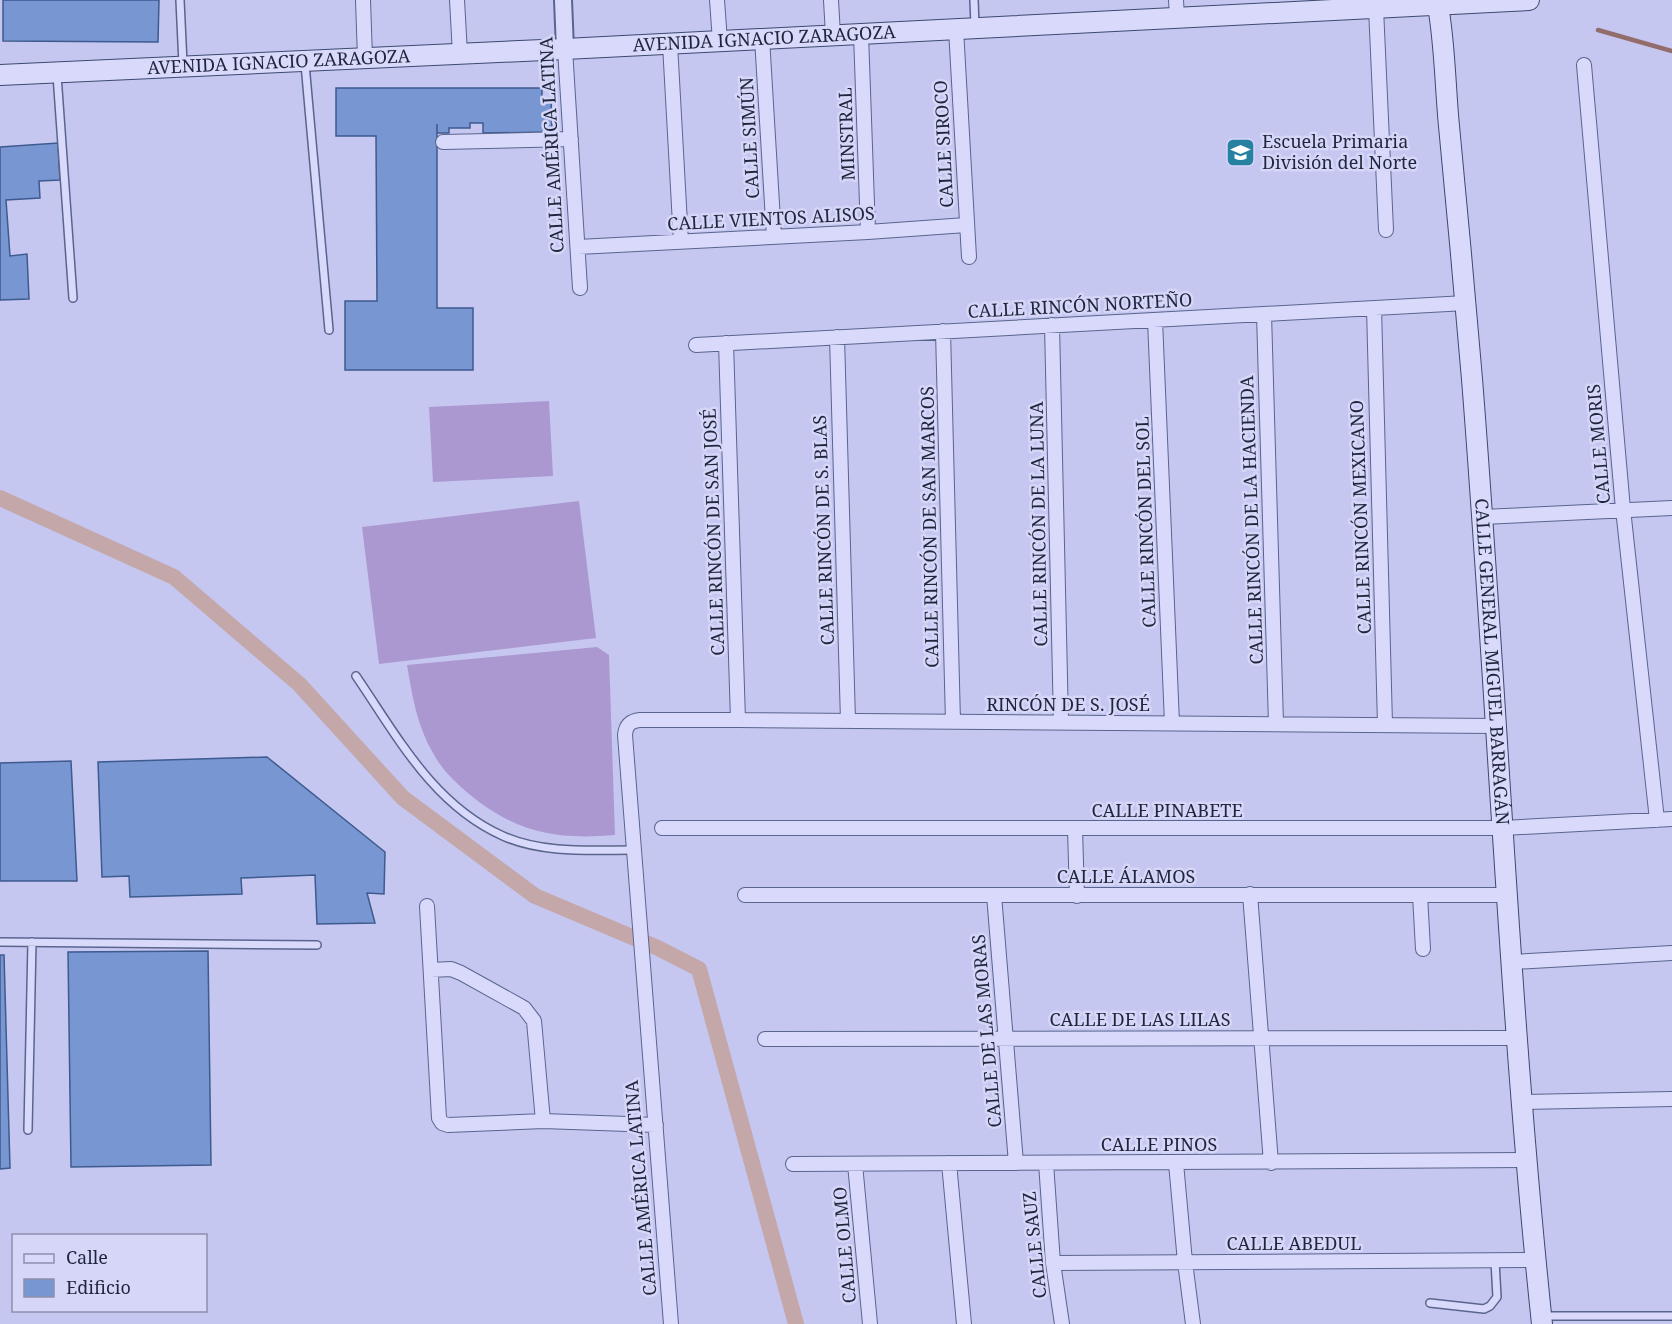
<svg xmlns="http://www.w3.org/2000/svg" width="1672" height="1324" viewBox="0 0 1672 1324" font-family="'Noto Serif',serif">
	<rect width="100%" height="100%" fill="#c5c7f1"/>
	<path fill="#ac98d0" d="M549,401L553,476L433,482L429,407Z
		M579,501L596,638L379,664L362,527Z
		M597,647L609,655L615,835C555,840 517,833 469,794C455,782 442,770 433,753C417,726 412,695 407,665Z"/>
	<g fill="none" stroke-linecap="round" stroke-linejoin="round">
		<path stroke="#936c6c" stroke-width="4.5" d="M1598,30L1672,51"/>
		<path stroke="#c4a7a8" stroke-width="16" d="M0,498L174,577L299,684L403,798L535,896L658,948L699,969L796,1324"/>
	</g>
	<path fill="#7896d1" stroke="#3e5a8e" stroke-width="1.5" d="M3,0H159L158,42L3,41Z
		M336,88H542V98H551L552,132L483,133V123H470V128H449V133H437V124V308H473V370H345V301H377L376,136H336Z
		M58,143L60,180L39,181L40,198L6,200L10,256L27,254L29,299L0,300V147Z
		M267,757L385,852L384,894L367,893L375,923L317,924L315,875L241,878L242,894L130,897L129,876L102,877L98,762Z
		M71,761L77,881H0V763Z
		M208,951L211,1165L71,1167L68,952Z
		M0,955H4L10,1168L0,1169Z"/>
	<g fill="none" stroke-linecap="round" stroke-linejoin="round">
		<defs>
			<path id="service" d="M180,0L183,64
				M974,0L975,25
				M305,64L329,330
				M57,75L73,298
				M356,676C397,736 433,805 503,836C543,854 592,850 634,850
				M0,942L317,945
				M28,1130L32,942
				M1430,1303L1484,1309L1490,1306L1497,1297L1495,1261
				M1544,1316H1672"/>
			<path id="minor" d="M363,0L365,58
				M457,0L460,54
				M717,0L720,41
				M831,0L833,35
				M1176,0L1177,17
				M1376,8L1386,230
				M956,29L969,257
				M861,34L868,232
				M762,38L774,237
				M670,44L681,242
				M565,49L580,288
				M1584,65L1623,509L1657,820
				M443,142L571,139
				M578,247L868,232L966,225
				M1374,308L1385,725
				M1264,314L1276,724
				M1155,320L1172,723
				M1052,325L1061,722
				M943,331L953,722
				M837,337L848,721
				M726,343L738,720
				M696,345L1466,303
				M1483,517L1672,508
				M662,828H1503L1672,819
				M1075,829L1077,896
				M1250,894L1271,1163
				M745,895H1508
				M994,895L1016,1163
				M1420,895L1423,949
				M427,906L439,1118L442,1123L448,1125L543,1121L656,1125
				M1513,962L1672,953
				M431,970L451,969L461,973L524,1008L534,1021L543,1121
				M765,1039L1515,1038
				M1521,1102L1672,1099
				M949,1163L964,1324
				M1046,1163L1053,1263L1062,1324
				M1176,1163L1185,1262L1193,1324
				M793,1164L1525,1160
				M855,1164L870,1324
				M1053,1263L1535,1260
				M671,1324L625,735C626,725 630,721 640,720H738L1496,726"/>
			<path id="tertiary" d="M563,0L565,49"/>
			<g id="secondary">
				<path id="s1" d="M1437,0C1445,41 1445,85 1449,126C1457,210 1465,295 1472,379C1497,694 1509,1010 1542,1324"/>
				<path id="s2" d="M0,75L565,49L1529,0"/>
			</g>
		</defs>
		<use href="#service" stroke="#59658d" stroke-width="10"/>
		<use href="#minor" stroke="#59658d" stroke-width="16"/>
		<use href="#tertiary" stroke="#59658d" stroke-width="20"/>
		<use href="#secondary" stroke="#3c496f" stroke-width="22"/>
		<use href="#service" stroke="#d9dafb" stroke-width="7"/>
		<use href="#minor" stroke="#d9dafb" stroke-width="14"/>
		<use href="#tertiary" stroke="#d9dafb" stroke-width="16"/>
		<use href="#secondary" stroke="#d9dafb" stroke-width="20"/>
	</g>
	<defs>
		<symbol id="school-square" viewBox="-11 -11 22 22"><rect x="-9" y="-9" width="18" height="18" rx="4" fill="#2682a0" stroke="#d5d6f8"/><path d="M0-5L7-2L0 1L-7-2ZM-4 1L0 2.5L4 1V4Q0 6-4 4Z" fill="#fff"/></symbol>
	</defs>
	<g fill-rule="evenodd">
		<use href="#school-square" x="1224" y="136" width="33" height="33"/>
	</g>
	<g text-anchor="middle" stroke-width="5" stroke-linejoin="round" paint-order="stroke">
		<g font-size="18" fill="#1e263c" stroke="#d5d6f8">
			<text dy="6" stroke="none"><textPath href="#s2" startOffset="765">AVENIDA IGNACIO ZARAGOZA</textPath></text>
			<text dy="6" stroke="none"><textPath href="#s2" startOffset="279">AVENIDA IGNACIO ZARAGOZA</textPath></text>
			<text transform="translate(847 134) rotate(-92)" y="6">MINSTRAL</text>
			<text transform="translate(750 138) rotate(-93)" y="6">CALLE SIMÚN</text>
			<text transform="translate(944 144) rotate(-93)" y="6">CALLE SIROCO</text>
			<text transform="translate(552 145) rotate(-93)" y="6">CALLE AMÉRICA LATINA</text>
			<text transform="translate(771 219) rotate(-3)" y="6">CALLE VIENTOS ALISOS</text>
			<text transform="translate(1080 306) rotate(-3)" y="6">CALLE RINCÓN NORTEÑO</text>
			<text transform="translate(1599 444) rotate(-95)" y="6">CALLE MORIS</text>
			<text transform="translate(1361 517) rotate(-92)" y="6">CALLE RINCÓN MEXICANO</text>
			<text transform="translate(1252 520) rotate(-92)" y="6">CALLE RINCÓN DE LA HACIENDA</text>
			<text transform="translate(1146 522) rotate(-92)" y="6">CALLE RINCÓN DEL SOL</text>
			<text transform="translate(1039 524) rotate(-91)" y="6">CALLE RINCÓN DE LA LUNA</text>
			<text transform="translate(930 527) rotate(-91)" y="6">CALLE RINCÓN DE SAN MARCOS</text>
			<text transform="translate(824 530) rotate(-92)" y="6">CALLE RINCÓN DE S. BLAS</text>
			<text transform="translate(714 532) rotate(-92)" y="6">CALLE RINCÓN DE SAN JOSÉ</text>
			<text dy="6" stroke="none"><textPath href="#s1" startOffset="664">CALLE GENERAL MIGUEL BARRAGÁN</textPath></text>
			<text x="1068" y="711">RINCÓN DE S. JOSÉ</text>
			<text x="1167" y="817">CALLE PINABETE</text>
			<text x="1126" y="883">CALLE ÁLAMOS</text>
			<text x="1140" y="1026">CALLE DE LAS LILAS</text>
			<text transform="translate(987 1031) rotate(-95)" y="6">CALLE DE LAS MORAS</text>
			<text x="1159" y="1151">CALLE PINOS</text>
			<text transform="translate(641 1188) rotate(-95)" y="6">CALLE AMÉRICA LATINA</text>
			<text x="1294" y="1250">CALLE ABEDUL</text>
			<text transform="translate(845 1245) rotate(-95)" y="6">CALLE OLMO</text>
			<text transform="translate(1035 1245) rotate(-96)" y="6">CALLE SAUZ</text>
		</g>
		<g font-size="18" fill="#1e263c" stroke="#d5d6f8" text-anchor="start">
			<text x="1262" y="148">Escuela Primaria<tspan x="1262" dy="21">División del Norte</tspan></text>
		</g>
	</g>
	<rect x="12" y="1234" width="195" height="78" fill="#d5d6f8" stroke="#8c90ad" stroke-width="1.5"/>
	<rect x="24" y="1254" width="30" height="9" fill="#d9dafb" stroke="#8c90ad" stroke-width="1.5"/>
	<text x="66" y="1264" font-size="18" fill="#1e263c">Calle</text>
	<rect x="24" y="1279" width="30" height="18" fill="#7896d1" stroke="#8c90ad" stroke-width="1.5"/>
	<text x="66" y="1294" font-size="18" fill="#1e263c">Edificio</text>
</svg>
